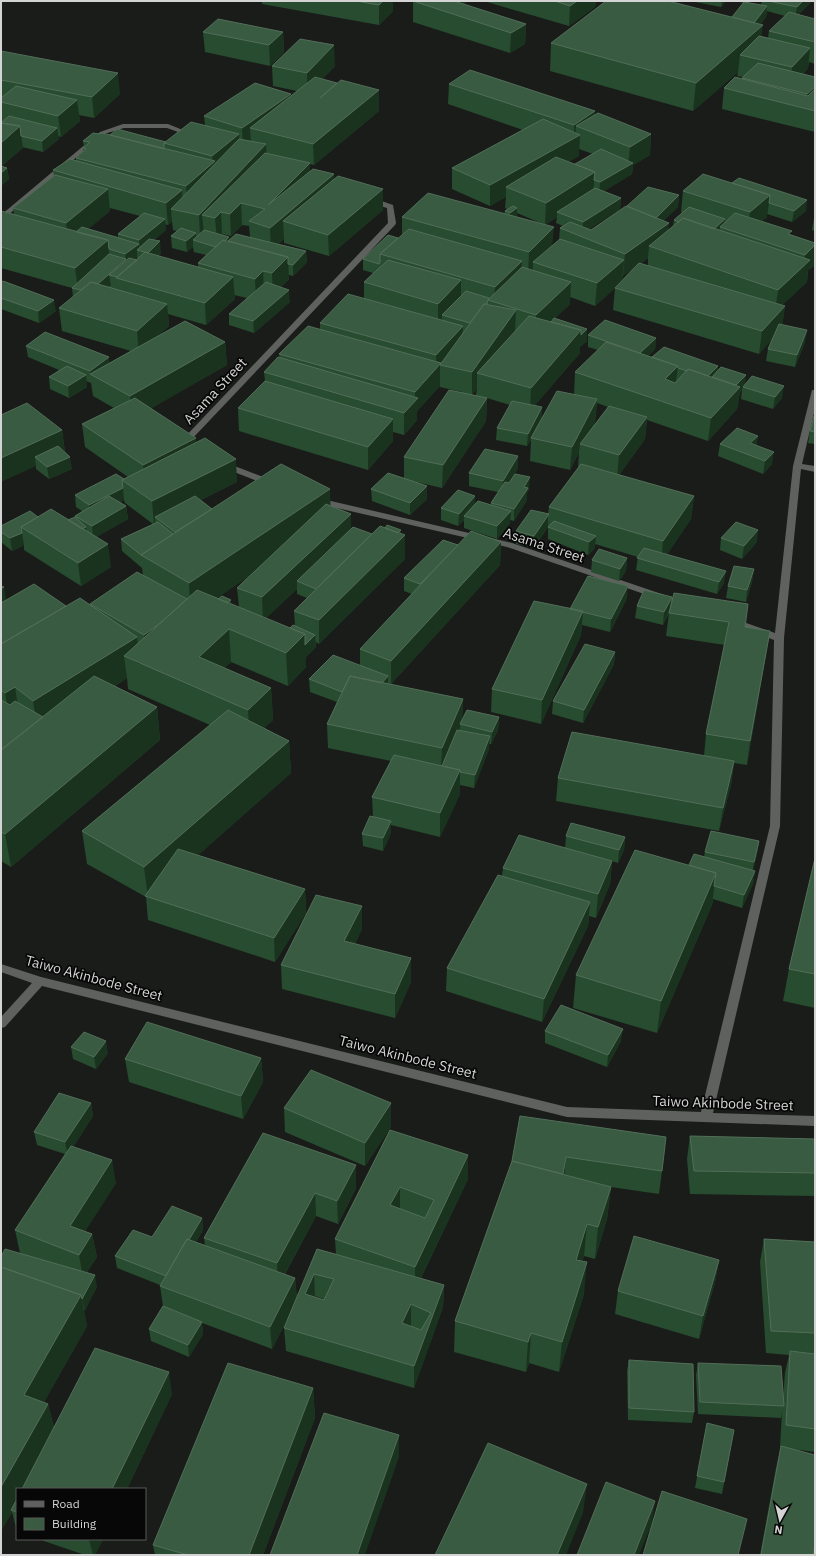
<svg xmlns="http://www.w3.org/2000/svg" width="816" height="1556" viewBox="0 0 816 1556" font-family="'IBM Plex Sans',sans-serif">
	<rect width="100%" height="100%" fill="#1a1c1a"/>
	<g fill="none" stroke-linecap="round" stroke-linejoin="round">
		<path fill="#5e615e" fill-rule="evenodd" d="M123,124H168L195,135L192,137L167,128H124L104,134L1,221V215L100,132Z
			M367,198H373L393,205L396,223L395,225L191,440L194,444L193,446H187L183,440L184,438L388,223L387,208L367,202Z
			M812,390H815V409L802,464L815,466V472L801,469L784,638L780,826L713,1113L815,1116V1126L567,1117L42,986L5,1027L1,1028V1017L32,983L1,972V964L41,977L567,1107L701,1112L770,826L774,640L729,623L727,621L732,618L775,633L793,466Z
			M224,462L274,481L275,483L274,485H268L221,467L220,465Z
			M318,498L512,543L688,603L690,605L685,608L682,607L507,547L315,503L314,501L315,499Z"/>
	</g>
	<path fill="#274c2f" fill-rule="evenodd" d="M262,1H393V11L379,25L262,4Z
		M413,1H468L463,4L526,24L525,44L510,53L413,22Z
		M487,1H596L595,7L569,26L487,2Z
		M690,1H726L721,7Z
		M736,1H751L749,3L761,5L762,1H812L798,15L815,19V64L809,62L808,68L803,74L815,77V132L722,109L724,88L742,79L743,77L737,76L738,72L693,111L550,71L551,43L671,2L732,17L744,3ZM767,11L785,16L769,31L768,38L761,36L760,25L766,17Z
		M203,32H283L284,52L270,66L205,52Z
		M1,51L120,94L94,118L79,115L80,121L61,137L58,136L59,139L43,152L22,147L23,148L1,166L7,168L9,179L1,186Z
		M272,66H335L322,79L337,83V84L379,111L314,165L310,164V171L334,174V180L383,210L329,256L284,243V239L278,244L306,251L307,262L293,276L289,275V279L281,287L290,302L254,333L229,325V314L247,298L234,295L235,299L206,325L168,314L169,326L157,337L225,342L227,365L151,408L196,443L237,482L201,500L212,509L330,506L351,514V529L372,534H401L405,559L319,644L316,642V647L306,657V667L288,686L231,662L224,668L271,688L273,720L264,728L289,741L291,773L198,855L305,889L306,913L275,962L148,920L146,897L87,864L82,831L210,725L128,689L127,678L115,686L157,707L160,740L11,867L1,861V586L6,600L66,606L90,605V604L143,575L142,568L122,551L121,539L153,524L125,503L124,500L120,502L126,506L128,519L96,537L111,567L81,586L24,550V545L12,551L1,542V526L38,517L68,520L75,517V516L82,511L76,507L75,495L124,479L128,477L85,447L82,424L114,408L93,396L91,383L86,381L87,387L69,398L50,389L49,377L59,370L28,357L26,346L109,357V363L131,351L62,331L59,308L73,297L72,288L1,268V211L14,214L13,208L54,176L53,170L76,160V158L83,152V148L84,147L83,141L99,134L110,135L166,142L205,125L204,116L291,96L297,91L273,86ZM110,208L140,216L118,234V237L88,229L110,211ZM172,221L173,230L177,231L171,236L172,248L187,252L193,247L194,252L206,255L198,263V267L158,256L161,253L154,240L166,230L165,224L168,225ZM242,225L249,226L250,237L229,240V237L221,235L222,234L231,236ZM137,257L138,259L137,260H134ZM250,575L237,588L239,607L217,598ZM297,589V594L307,598L294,611L295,626L290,628L266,618Z
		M449,84L595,111L594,115L651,134L650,155L633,165L632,174L604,191L621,198L620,209L589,229L591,230L627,206L679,195L678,207L663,221L669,230L673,226L674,220L682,213L681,212L683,191L703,174L806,211L792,222L767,214V217L762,221L791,235L815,243V263H814V266L808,270L807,282L782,305L785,306L782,325L805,342L795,367L766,361L768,349L773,338L759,354L613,310L615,288L595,306L570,297V304L555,318L587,341L580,347V353L535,405L542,418L574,395L575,372L598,350L588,347V335L656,338L655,349L648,356L652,357L718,366V371L745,384L782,398L773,409L741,399L742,390L740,392L737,409L708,441L647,420L645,439L619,475L694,496L691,519L667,554L724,583L717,594L636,570L638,557L595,544V548L588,555L548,539V527L534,548L516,544V531L548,514L549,507L579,467H578L579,452L570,470L530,461L531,440L527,446L496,440L497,428L510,405L487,398L486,421L442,488L412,481L427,486V499L410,515L372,501L371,489L404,479V457L462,392L440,387V386L417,411V420L404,435L393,432V441L368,470L239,431L238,408L265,381L264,372L280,358L279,354L320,329V323L364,299V282L373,273L363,270V259L398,238L402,235V217L504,214L505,211L507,209L505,208L506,197L490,206L452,189V168L523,130L448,104ZM579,149L593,154L575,164L568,162L579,156ZM517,213L545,225L557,217L556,223L563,226L560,228L559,240L553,246L517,217ZM648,258V266L640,264ZM634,268L622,280L623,276ZM477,388L476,395H472ZM597,403L608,407L592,428L595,422Z
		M814,218H815V231L812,230Z
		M1,283L56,311L39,323L1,309Z
		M3,414L62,430L65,452L72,469L49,479L36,469V466Z
		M815,416V444L808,443L810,431Z
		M758,436L756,445L772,464L763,474L718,456L720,444Z
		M518,468L509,483L529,489L527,493V500L514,521L510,520V523L497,539L464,528V520L458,526L441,520V508L475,496V503L491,505V503L498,492L469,486V473Z
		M721,538L757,542L742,559L720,550Z
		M501,542L500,565L391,684L388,683V684L463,699L462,720L499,717L498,730L491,744H489V749L474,788L460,785V794L440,837L391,825V833L383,851L363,846L362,834L373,817L372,797L391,761L328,748L327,724L337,702L310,692L309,679L360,666V649L412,594L404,591V578L458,545Z
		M627,558L626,571L619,581L591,572L592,560Z
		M754,569L752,582L746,602L726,598L728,586Z
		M672,597L671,604H748L745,627L766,654L747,765L734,763L731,785L719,831L556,801L558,778L704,756L706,734L725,645L666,636L669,613L663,625L635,618L637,606Z
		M627,598L610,632L582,625L581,635L541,724L491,712L492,689L570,609Z
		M615,652L614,664L583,723L552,714L553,701Z
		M566,836L625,837L624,850L618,863L612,861L610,884L596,918L589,916L588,926L542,1022L446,991L447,968L502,876L503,868L565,848Z
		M759,841L757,854L753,870L755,871L753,884L742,908L713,899L712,905L657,1033L573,1008L576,975L689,865L704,857L705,852Z
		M815,858V1008L783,1001L789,969Z
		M362,929L355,944L411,958V982L395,1018L282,989L281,965Z
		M545,1031L621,1041L607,1067L545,1043Z
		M71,1047L108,1053L96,1069L73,1059Z
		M261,1058L263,1082L243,1119L129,1082L125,1059Z
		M91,1103L93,1116L73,1147L116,1183L85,1231L92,1234L97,1257L87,1272L97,1287L84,1311L87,1326L44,1402L48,1404L54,1428L172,1394L127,1489H17V1532L12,1512L1,1531L20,1253L15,1230L65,1154L37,1145L34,1132Z
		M391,1103V1127L365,1166L285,1132L284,1108Z
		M520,1116L662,1171L659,1194L611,1187L607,1219L595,1259L584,1256L582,1261L584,1294L559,1372L529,1363L526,1372L454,1352L455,1321L512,1161Z
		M390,1130L468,1179L421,1278L444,1285L443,1307L414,1388L286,1351L284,1328L290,1314L272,1349L202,1323L203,1334L189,1357L151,1341L149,1329L163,1306L160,1286V1285L117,1268L115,1256L152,1237L202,1218L203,1230L196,1242L205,1245L204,1238L263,1133L356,1188L338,1224L316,1216L285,1274L295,1278L297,1298L317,1249L336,1254L335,1239ZM315,1296L324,1299V1300L315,1297Z
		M690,1136L815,1139V1196L690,1194L687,1159Z
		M764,1239L815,1242V1452L791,1449L813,1555H760L776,1468L781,1447H780L782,1412L781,1418L698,1414L696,1375L698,1363L783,1399L785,1373L789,1355L766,1353L760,1262Z
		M719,1260L715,1282L699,1339L615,1314L618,1291Z
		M629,1360L694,1412L692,1423L628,1420L627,1371Z
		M313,1388L315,1418L263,1555H155L153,1545Z
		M707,1423L734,1430L722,1494L695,1488Z
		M38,1539H103L95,1555H85Z"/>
	<path fill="#1a331f" d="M383,1H393V11L379,25V5Z
		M459,1H468L459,6Z
		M577,1H596L595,7L569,26L570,6Z
		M722,1H726L721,7Z
		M803,1H812L795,18L797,7Z
		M767,6L766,17L753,34L763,25L759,53L740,55L738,72L693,111L696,83Z
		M526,24L525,44L510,53L511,33Z
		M283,32L284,52L270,66L269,45Z
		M334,45L335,66L307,93V73Z
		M810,48L808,68L789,88L792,67Z
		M118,73L120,94L94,118L92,97Z
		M815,87V104L805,108L807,94Z
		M379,90V111L314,165L313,144Z
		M291,94L292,115L250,128L251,143L243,149L242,128Z
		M77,100L80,121L61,137L58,116Z
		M595,111L593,132L576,126L575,137L580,135L579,156L517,191L506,187V197L490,206V185L574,138V125Z
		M20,126L23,148L1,167V143Z
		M57,128L59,139L43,152L42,141Z
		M239,134L240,155L188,208L186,186L213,163L212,156Z
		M651,134L650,155L633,165L632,174L599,194L600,182L628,166L630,147Z
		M266,144L267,165L221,212L222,234L217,239L215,218L202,215L204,233L200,236L199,215Z
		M310,163V184L268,205Z
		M7,168L9,179L1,186V173Z
		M595,172L593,194L557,212V217L545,225L546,203Z
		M334,174V196L283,221L284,239L271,249L270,228Z
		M108,189L110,211L69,245L66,223Z
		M383,189V210L329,256L328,235Z
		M182,190L183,211L171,209L172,221L168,225L166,203Z
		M679,195L678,207L650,233L651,222Z
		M770,195L767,217L747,234L750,212Z
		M621,198L620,209L582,234L583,222Z
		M807,200L806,211L792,222L794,211Z
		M241,203L242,225L231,236L230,214Z
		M517,208V219L509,224L510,213Z
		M165,219L166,230L140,252L139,240Z
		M725,219L724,228L720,227L719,235L710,232Z
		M669,223L667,245L649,246L648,258L623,276L625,254Z
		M554,227L552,249L533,262V269L528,274L529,252Z
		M196,233V241L193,240V247L187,252L186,241Z
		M229,237L230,249L217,247Z
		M108,240L110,262L78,290L75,268Z
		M160,241L161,253L150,265L148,253Z
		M139,244V251L137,250V257L127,266L125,254Z
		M815,245V257L814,266L808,270L807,282L775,312L778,290L803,267L805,255Z
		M306,251L307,262L293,276V265Z
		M288,257L289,279L273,295L272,273Z
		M126,259L127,270L109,275L111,285L90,304L88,292Z
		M624,260L622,282L595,306L597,283Z
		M522,261L521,283L494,302L495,287Z
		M263,271L264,293L256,301L255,279Z
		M233,277L235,299L206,325L205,303Z
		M461,280V302L442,315V321L438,326V304Z
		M571,282L570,304L535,338L536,315Z
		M289,290L290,302L254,333L253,321Z
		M54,300L56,311L39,323L38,311Z
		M167,304L169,326L139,354L137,331Z
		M785,306L782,328L759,354L762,331Z
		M516,310L515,333L477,373V388L472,395V372Z
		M463,326L462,349L440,365V386L417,411V420L404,435V413L415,401V392L436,369V355Z
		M587,329V341L580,347V353L530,411L531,388L581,330Z
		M807,330L805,342L795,367L797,355Z
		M656,338L655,349L639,365L640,353Z
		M225,342L227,365L133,419L130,396Z
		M109,357L110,369L90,374V371Z
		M678,366L675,388L665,379Z
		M718,366L717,378H706Z
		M86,375L87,387L69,398L68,386Z
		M746,375L745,387H743L742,390L740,392L737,409L708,441L711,418L736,386Z
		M784,386L782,398L773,409L775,397Z
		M487,398L486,421L442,488L443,465Z
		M597,399L595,422L583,445L580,444L579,452L570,470L572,447Z
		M542,407V419L531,438V440L527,446L528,434Z
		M647,417L645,439L617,478L619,455Z
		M393,419V441L368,470V447Z
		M62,430L65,453L35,457L36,466L1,482V458Z
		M758,436L756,448L750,443Z
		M196,438L198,461L145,488L143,465Z
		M774,452L772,464L763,474L765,461Z
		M518,456V468L502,494L503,481Z
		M70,457L72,469L49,479L47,467Z
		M236,459L237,482L160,521L155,517V524H154L152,501Z
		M530,477L529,489L527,493V500L514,521V509L524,487Z
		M427,486V499L410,515V503Z
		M123,488L124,500L90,518L89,505Z
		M330,489L331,521L192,615L147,658L144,635L190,602L189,583Z
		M475,496V509L464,516V520L458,526L459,514Z
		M694,496L691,519L661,564L663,541Z
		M126,506L128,519L93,539L92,526Z
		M511,511L510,523L497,539V526Z
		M351,514V537L297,581V589L263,621L262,597Z
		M548,515V527L534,548V536Z
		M86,527L88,539L77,531Z
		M401,530V539L405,535V559L319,644V620L392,539Z
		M758,530L757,542L742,559L744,546Z
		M22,533L24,545L12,551L10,538Z
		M596,536L595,548L588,555L589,542Z
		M501,542L500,565L391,684V661Z
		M108,544L111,567L81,586L78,563Z
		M627,558L626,571L619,581L620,569Z
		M754,569L752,582L746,602L747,590Z
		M726,571L724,583L717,594L719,582Z
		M628,586L627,598L610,632L611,619Z
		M4,587L8,611L1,615V589Z
		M672,597L670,609L663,625L664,612Z
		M231,600L232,612H218Z
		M583,611L581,635L541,724L542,700Z
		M229,629L231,662L202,690L199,657Z
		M770,631L766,654L747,765L750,741Z
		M305,634L315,635L316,647L306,657V667L288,686L286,653Z
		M137,637L140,664L124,656L127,678L46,728L37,724L33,701Z
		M615,652L614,664L583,723L584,710Z
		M388,676V689L373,692Z
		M15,687L20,720L11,726L5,693Z
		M271,688L273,720L250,742L248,710Z
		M463,699L462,723L460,724V728L442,769H441L442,748Z
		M157,707L160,740L11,867L5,834Z
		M499,717L498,730L491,744L492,732Z
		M490,736L489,749L474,788L475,775Z
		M289,741L291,773L150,898L148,897L144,867Z
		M734,761L731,785L719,831L723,808Z
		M460,770V794L440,837V813Z
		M391,821V833L383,851V838Z
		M625,837L624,850L618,863L619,850Z
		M759,841L757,854L752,875L754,862Z
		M612,861L610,884L596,918L598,894Z
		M755,871L753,884L742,908L744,895Z
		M716,873L712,905L657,1033L661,1001Z
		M305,889L306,913L275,962L274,938Z
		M590,902L588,926L542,1022L544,999Z
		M362,906V929L345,965L344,941Z
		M411,958V982L395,1018V994Z
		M623,1029L621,1041L607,1067L608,1055Z
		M106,1041L108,1053L96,1069L94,1057Z
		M261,1058L263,1082L243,1119L241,1096Z
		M91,1103L93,1116L68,1155L65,1142Z
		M391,1103V1127L365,1166V1143Z
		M468,1155V1179L415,1290V1267Z
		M566,1157L564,1180L563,1174Z
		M112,1160L116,1183L74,1249L70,1226Z
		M356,1165V1188L338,1224L337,1201Z
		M400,1187V1210L390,1205Z
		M611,1187L607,1219L595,1259L598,1227Z
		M315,1193L316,1216L278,1286L277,1263Z
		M202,1218L203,1230L168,1288L167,1276Z
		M587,1224L584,1256L573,1291L576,1260Z
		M92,1234L97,1257L83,1278L79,1255Z
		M719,1260L715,1282L699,1339L703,1316Z
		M587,1262L584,1294L559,1372L562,1342Z
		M314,1274L315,1296L307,1317L305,1294Z
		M95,1275L97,1287L85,1311L82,1299Z
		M295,1278L297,1301L272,1349L270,1327Z
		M444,1285L443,1307L414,1388V1366Z
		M81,1295L87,1326L31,1425L24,1395Z
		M411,1304V1327L402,1323Z
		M202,1322L203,1334L189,1357L188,1345Z
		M531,1333L529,1363L526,1372L528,1342Z
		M169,1372L172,1394L127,1489H112Z
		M313,1388L315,1418L263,1555H249Z
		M48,1404L55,1434L24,1489H17V1502L11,1510L12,1512L1,1531V1487Z
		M399,1435V1457L365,1555H357Z
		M587,1484L583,1513L566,1555H557Z
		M655,1501L652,1523L639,1555H634Z
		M89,1539H103L95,1555H93Z"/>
	<path fill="#395b41" stroke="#526e58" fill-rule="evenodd" d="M356,1H383L379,5Z
		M413,1H454L526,24L511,33Z
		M555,1H577L570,6Z
		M606,1H668L763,25L696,83L551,43Z
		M768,1H803L797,7Z
		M744,2L767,6L754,23L732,17Z
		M789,12L815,19V42L769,31Z
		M218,19L283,32L269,45L203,32Z
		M759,36L810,48L792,67L740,55Z
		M300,39L334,45L307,73L272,66Z
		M1,51L118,73L92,97L1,80Z
		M758,63L815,77V87L807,94L742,78Z
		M470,70L595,111L574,125L449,84Z
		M315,77L337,83L320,98L341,80L379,90L313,144L250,128Z
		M735,77L808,96L815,89V111L724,88Z
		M255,83L291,94L242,128L204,116Z
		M16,86L77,100L58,116L1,102V98Z
		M598,113L651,134L630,147L576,126Z
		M9,116L57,128L42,141L21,136L20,126L1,123Z
		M543,119L580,135L490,185L452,168Z
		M191,122L239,134L212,156L164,143Z
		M1,123L20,126L1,143Z
		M117,129L166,142L164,143V149L110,135Z
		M93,133L99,134L102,133L215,161L186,186L76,158L86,149L83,148L90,142L83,141Z
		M239,139L266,144L199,215L171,209Z
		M601,149L633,163L600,182L594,180L595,172L575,164Z
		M265,153L310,163L268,205L313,169L334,174L270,228L249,221L265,209L241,203L230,214L221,212L215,218L202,215Z
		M556,157L595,172L546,203L506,187Z
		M70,159L182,190L166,203L53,170Z
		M1,166L7,168L1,173Z
		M703,174L770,195L750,212L683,191Z
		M55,175L108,189L66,223L13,208Z
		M338,176L383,189L328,235L283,221Z
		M739,178L807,200L794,211L769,203L770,195L732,183Z
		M648,187L679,195L656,218L627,206Z
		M595,188L621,198L583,222L557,212Z
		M428,193L554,227L529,252L402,217Z
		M513,206L517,208L510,213L505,211Z
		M626,206L669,223L625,254L560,228L570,222L591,230Z
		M689,207L725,219L714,229L683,218L679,222L674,220Z
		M1,211L108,240L75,268L1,247Z
		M144,213L165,219L139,240L118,234Z
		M735,213L792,231L788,234L815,243V245L805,255L720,227Z
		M683,218L810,260L778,290L649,246Z
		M82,227L139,244L125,254L109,249L108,240L76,232Z
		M181,228L196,233L186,241L171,236Z
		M409,229L522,261L495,287L380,254Z
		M204,230L229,237L225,241L223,240L216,247L193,240Z
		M236,234L306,251L293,265L288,264V257L228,241Z
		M388,235L398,238L380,254V262L379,264L363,259Z
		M149,239L160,241L148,253L137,250Z
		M560,239L624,260L597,283L533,262Z
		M223,240L288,257L272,273L263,271L255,279L198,263Z
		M145,252L233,277L205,303L116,278Z
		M109,254L126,259L98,284L91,282L81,290L72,288Z
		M129,258L137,260L117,277L109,275Z
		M388,260L461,280L438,304L364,282Z
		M639,263L785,306L762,331L615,288Z
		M522,267L571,282L536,315L488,300Z
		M3,281L54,300L38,311L1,298V283Z
		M91,282L167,304L137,331L59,308Z
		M266,282L289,290L253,321L229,314Z
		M466,291L489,298L488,300L487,304H484L470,323L442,315Z
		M348,294L463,326L436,355L320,323Z
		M484,304L516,310L472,372L440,365Z
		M529,316L581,330L531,388L477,373Z
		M554,318L587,329L581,335V330L551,322Z
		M605,320L656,338L640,353L588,335Z
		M185,321L225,342L130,396L90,374Z
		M779,324L807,330L797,355L768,349Z
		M308,326L441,363L415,392L279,354Z
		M45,332L109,357L90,371L26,346Z
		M606,342L678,366L665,379L675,383L688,369L740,387L711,418L575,372Z
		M664,347L718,366L708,376L688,369L687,371L678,368V366L652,357Z
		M278,357L418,398L404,413L264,372Z
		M67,366L86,375L68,386L49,377Z
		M721,367L746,375L736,385L712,377Z
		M752,376L784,386L775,397L743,387Z
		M265,381L393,419L368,447L238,408Z
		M449,390L487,398L443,465L404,457Z
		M557,391L597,399L572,447L531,438Z
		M135,398L196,438L143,465L82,424Z
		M512,401L542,407L528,434L497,428Z
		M27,403L62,430L1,458V415Z
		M609,406L647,417L619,455L580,444Z
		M814,416H815V432L810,431Z
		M737,428L758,436L750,443L774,452L765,461L720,444Z
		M205,438L236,459L152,501L122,480Z
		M58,446L70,457L47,467L35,457Z
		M485,449L518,456L503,481L469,473Z
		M281,464L330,489L189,583L141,555Z
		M581,464L694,496L663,541L549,507Z
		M388,473L427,486L410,503L371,489Z
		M116,474L124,479L122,480L123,488L89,505L75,495Z
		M515,474L530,477L524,487L528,488L514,509L491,503L505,482L509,483Z
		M458,490L475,496L459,514L441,508Z
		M109,496L126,506L92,526L75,516Z
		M195,496L212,509L175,532L155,517Z
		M478,501L511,511L497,526L464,516Z
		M326,504L351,514L262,597L237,588Z
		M51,509L108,544L78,563L21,527Z
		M531,510L549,514L534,536L516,531Z
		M30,511L38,517L21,527L22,533L10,538L1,532V526Z
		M75,517L86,527L82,529L68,520Z
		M554,521L596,536L589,542L548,527Z
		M158,522L173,534L141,555L121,539Z
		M736,522L758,530L744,546L721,538Z
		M387,525L401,530L398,533L385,528Z
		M380,526L405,535L319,620L294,611Z
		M353,527L372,534L316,589L297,581Z
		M471,531L501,542L391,661L360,649Z
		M443,540L458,545L420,584L404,578Z
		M644,548L726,571L719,582L637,558Z
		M599,549L627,558L620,569L592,560Z
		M734,566L754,569L747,590L728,586Z
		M137,572L187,599L159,624L144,635L90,604Z
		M588,576L628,586L611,619L570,609Z
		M34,584L66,606L1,644V603Z
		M1,586L4,587L1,589Z
		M197,590L305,634L286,653L229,629L199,657L271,688L248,710L124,656Z
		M644,590L672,597L664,612L637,606Z
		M674,593L748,604L745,627L770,631L750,741L706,734L729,622L669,613Z
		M222,596L231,600L228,603L218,599Z
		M80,598L137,637L33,701L15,687L5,693L1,690V644Z
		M534,601L583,611L542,700L492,689Z
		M293,625L315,635L305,645V634L290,628Z
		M585,644L615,652L584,710L553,701Z
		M333,655L388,676L382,683L350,676L342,692L309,679Z
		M94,676L157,707L5,834L1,832V750Z
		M350,676L463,699L442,748L327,724Z
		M1,700L10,705L15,701L43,717L1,750Z
		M228,710L289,741L144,867L82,831Z
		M467,710L499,717L492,732L460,724Z
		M457,730L490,736L475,775L460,772V770L442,766Z
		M572,732L734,761L723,808L558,778Z
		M394,755L460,770L440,813L372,797Z
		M370,816L391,821L383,838L362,834Z
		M571,823L625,837L619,850L566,836Z
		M711,831L759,841L754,862L705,852Z
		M519,835L612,861L598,894L503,868Z
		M178,849L305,889L274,938L145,896Z
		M635,850L716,873L661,1001L576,975Z
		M694,854L755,871L744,895L714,886L716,873L689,865Z
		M815,858V974L789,969Z
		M498,875L590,902L544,999L447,968Z
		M316,895L362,906L344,941L411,958L395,994L281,965Z
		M561,1005L623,1029L608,1055L545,1031Z
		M147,1022L261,1058L241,1096L125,1059Z
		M84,1032L106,1041L94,1057L71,1047Z
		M311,1070L391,1103L365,1143L284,1108Z
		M59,1093L91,1103L65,1142L34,1132Z
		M520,1116L666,1137L662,1171L566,1157L563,1174L512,1161Z
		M390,1130L468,1155L415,1267L335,1239ZM400,1187L434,1200L425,1218L390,1205Z
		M263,1133L356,1165L337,1201L315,1193L277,1263L204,1238Z
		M690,1136L815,1139V1173L694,1171Z
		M71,1146L112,1160L70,1226L92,1234L79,1255L15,1230Z
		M512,1161L611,1187L598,1227L587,1224L576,1260L587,1262L562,1342L531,1333L528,1342L455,1321Z
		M172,1206L202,1218L189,1240L187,1239L166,1276L115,1256L133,1230L152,1237Z
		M634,1236L719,1260L703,1316L618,1291Z
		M187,1239L295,1278L270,1327L160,1286Z
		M764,1239L815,1242V1333L771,1331Z
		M5,1249L95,1275L82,1299L81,1295L1,1267V1257Z
		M317,1249L444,1285L414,1366L284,1328ZM314,1274L334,1279L324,1300L305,1294ZM411,1304L431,1313L421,1330L402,1323Z
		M1,1267L81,1295L24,1395L48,1404L1,1487Z
		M163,1306L202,1322L188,1345L149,1329Z
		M95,1348L169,1372L112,1489H22Z
		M790,1351L815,1354V1429L786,1425Z
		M629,1360L693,1364L694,1412L629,1408Z
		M228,1363L313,1388L249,1555H188L153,1545Z
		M698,1363L781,1366L784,1406L700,1402Z
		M324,1413L399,1435L357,1555H270Z
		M707,1423L734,1430L724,1482L697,1476Z
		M488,1443L587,1484L557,1555H435Z
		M781,1446L815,1455V1544L813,1555H761Z
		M606,1482L655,1501L634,1555H577Z
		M662,1491L747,1519L738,1555H643Z
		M17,1499V1512L11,1510Z"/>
	<g text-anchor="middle" stroke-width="3.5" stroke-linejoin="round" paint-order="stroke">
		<g font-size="14" fill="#d3d4d3" stroke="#060706">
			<text transform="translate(215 391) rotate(-47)" y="5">Asama Street</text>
			<text transform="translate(544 545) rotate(18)" y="5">Asama Street</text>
			<text transform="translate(94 978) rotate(15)" y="5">Taiwo Akinbode Street</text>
			<text transform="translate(408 1057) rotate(14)" y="5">Taiwo Akinbode Street</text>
			<text transform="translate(723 1103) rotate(2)" y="5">Taiwo Akinbode Street</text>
		</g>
	</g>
	<rect width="816" height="1556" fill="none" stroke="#d3d4d3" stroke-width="4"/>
	<rect x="16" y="1488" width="130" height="52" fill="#060706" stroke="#585958"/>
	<rect x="24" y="1501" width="20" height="6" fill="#5e615e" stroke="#585958"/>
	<text x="52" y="1508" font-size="12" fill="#d3d4d3">Road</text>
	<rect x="24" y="1518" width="20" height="12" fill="#395b41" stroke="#585958"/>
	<text x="52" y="1528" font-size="12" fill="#d3d4d3">Building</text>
	<g transform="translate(780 1520) rotate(188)" stroke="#060706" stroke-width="3" paint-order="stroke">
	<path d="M0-3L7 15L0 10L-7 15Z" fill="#d3d4d3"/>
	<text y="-6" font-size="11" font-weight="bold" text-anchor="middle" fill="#d3d4d3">N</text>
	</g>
</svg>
